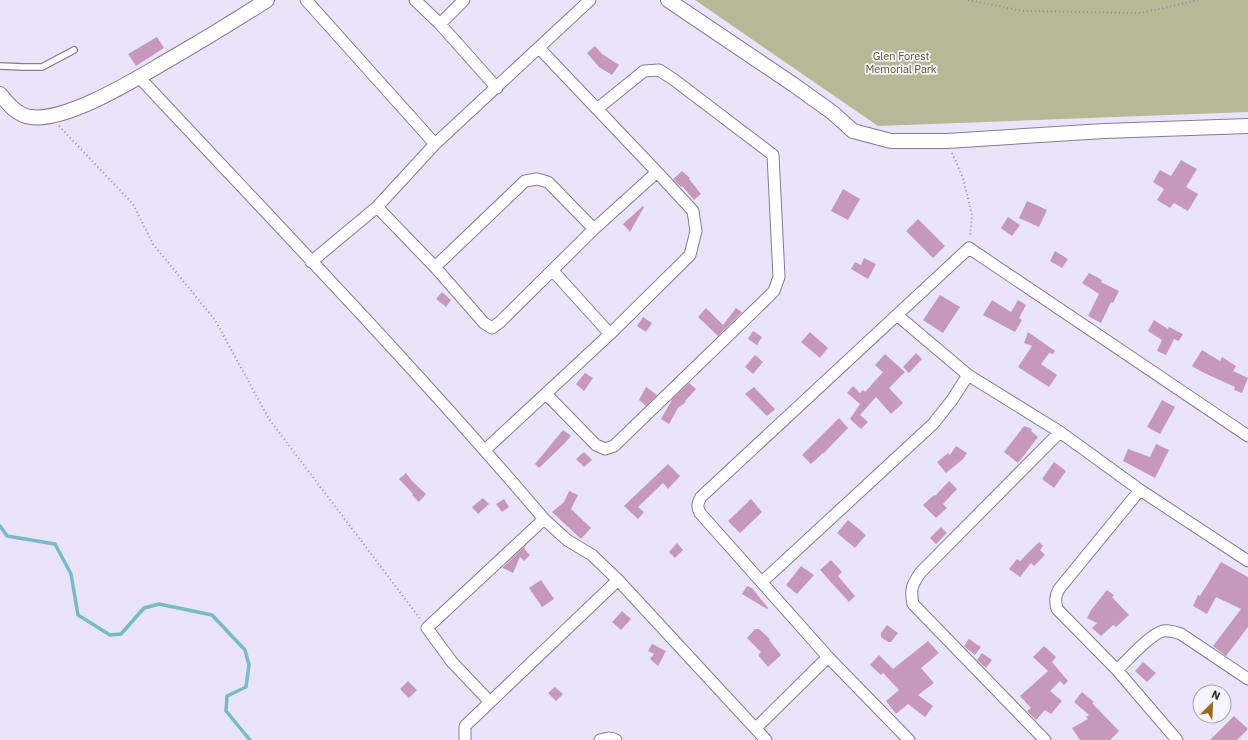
<svg xmlns="http://www.w3.org/2000/svg" width="1248" height="740" viewBox="0 0 1248 740" font-family="'IBM Plex Sans',sans-serif">
	<rect width="100%" height="100%" fill="#eae4fb"/>
	<path fill="#b6b896" d="M695,0H1248V112L878,126Z"/>
	<g fill="none" stroke-linecap="round" stroke-linejoin="round">
		<path stroke="#78bbc7" stroke-width="3.5" d="M0,526L7,536L55,544L71,574L78,615L110,635L121,634L144,608L159,604L212,615L245,650L249,665L246,687L227,696L226,711L250,740"/>
	</g>
	<path fill="#c699bb" d="M157,37L164,48L136,66L128,54Z
		M595,46L602,54L619,65L612,75L599,67L587,53Z
		M1181,160L1197,169L1186,187L1198,194L1188,211L1174,203L1170,208L1157,200L1164,189L1153,182L1160,170L1171,176Z
		M682,171L690,178L689,179L701,194L694,200L682,186L681,187L673,179Z
		M843,189L860,199L848,220L831,211Z
		M1027,201L1047,210L1039,227L1019,218Z
		M643,206L644,207L630,232L623,224Z
		M1008,217L1020,225L1012,236L1001,228Z
		M918,219L945,246L933,258L906,231Z
		M1055,251L1068,259L1062,268L1050,261Z
		M864,258L876,264L868,279L851,269L855,262L861,265Z
		M1089,273L1102,280L1101,282L1119,291L1113,303L1111,302L1101,323L1088,316L1099,294L1082,283Z
		M442,292L451,300L446,307L436,299Z
		M940,295L960,307L943,333L923,320Z
		M992,300L1011,312L1018,300L1026,305L1019,318L1022,320L1015,332L983,315Z
		M706,308L723,325L736,308L742,312L718,336L698,317Z
		M643,317L652,323L646,332L637,326Z
		M1154,320L1168,329L1169,327L1183,334L1179,341L1174,339L1166,355L1157,351L1162,340L1148,331Z
		M753,331L762,337L757,345L748,339Z
		M810,332L828,348L820,358L801,342Z
		M1028,332L1055,351L1053,354L1049,353L1041,364L1057,375L1049,387L1018,367L1032,346L1024,343Z
		M1202,350L1220,361L1222,357L1236,366L1233,371L1248,378L1242,393L1234,390L1235,387L1202,372L1192,366Z
		M916,353L922,359L909,373L903,367Z
		M885,354L905,372L889,388L903,403L891,414L876,397L860,415L868,422L861,429L850,419L860,404L847,393L853,386L860,393L863,390L865,392L883,372L875,365Z
		M755,355L763,362L753,374L745,367Z
		M585,373L593,378L584,391L576,384Z
		M689,383L696,389L685,401L686,402L678,408L669,424L661,419L673,398Z
		M646,387L657,395L646,406L639,400Z
		M754,387L775,409L767,416L745,394Z
		M1162,400L1175,407L1160,434L1147,427Z
		M839,418L848,428L823,454V453L811,464L802,455Z
		M1024,426L1032,429L1031,431L1038,437L1018,463L1004,452Z
		M563,430L571,436L564,444L539,468L535,464Z
		M1156,444L1169,450L1155,478L1123,461L1128,449L1150,457Z
		M956,446L967,453L963,459L946,473L937,462L948,453L950,455Z
		M584,452L592,460L584,467L576,459Z
		M1054,462L1066,471L1054,488L1042,479Z
		M668,464L680,476L668,489L663,483L638,507L644,512L638,519L624,506Z
		M406,473L412,481L426,494L419,502L412,495L413,494L399,479Z
		M949,481L957,489L943,504L947,508L936,518L923,505L934,495L935,496Z
		M569,491L578,495L571,509L591,528L581,539L552,512L564,502Z
		M483,498L489,504L478,514L472,507Z
		M504,499L509,507L502,512L496,504Z
		M751,499L762,512L740,533L728,521Z
		M848,520L866,535L855,548L837,533Z
		M941,527L947,533L936,544L930,538Z
		M1039,542L1043,546L1040,550L1045,555L1034,566L1031,563L1020,577L1009,569L1017,559L1020,561Z
		M677,543L683,550L675,558L669,552Z
		M526,545L524,549L530,555L524,561L520,557L513,573L503,568L504,566Z
		M831,560L842,572L838,576L855,596L849,602L820,570Z
		M1221,562L1248,577V627L1226,656L1213,646L1241,609L1216,597L1207,614L1193,606L1198,595L1200,596Z
		M801,566L814,575L797,594L786,585Z
		M541,580L554,599L542,607L529,588Z
		M747,586L752,588L768,608L767,609L742,594Z
		M1107,590L1114,595L1112,597L1129,615L1116,627L1113,625L1101,636L1092,628L1097,623L1087,618L1091,610Z
		M622,611L631,619L621,630L612,622Z
		M887,625L898,633L891,642H888L881,637V633Z
		M755,629H759L770,639L769,640L781,655L768,667L758,655L761,652L747,638Z
		M969,639L981,647L975,655L964,646Z
		M928,641L939,653L921,668L934,683L918,695L933,706L925,717L908,704L896,714L886,701L899,690L883,673L881,675L870,665L879,655L893,669Z
		M652,644L666,651L658,666L650,659L654,654L648,651Z
		M1044,646L1056,657L1052,662L1068,681L1064,685L1060,681L1050,691L1062,701L1051,714L1045,710L1036,720L1027,711L1031,708L1020,696L1048,671L1033,657Z
		M982,653L992,660L986,668L977,660Z
		M1143,662L1156,673L1147,682L1135,671Z
		M408,681L417,690L409,698L400,689Z
		M555,687L563,694L556,701L548,693Z
		M1082,692L1094,702L1092,703L1119,731L1110,740H1080L1072,728L1088,719L1086,717L1089,715L1074,702Z
		M1234,716L1248,729L1237,740H1210Z"/>
	<g fill="none" stroke-linecap="round" stroke-linejoin="round">
		<defs>
			<path id="service" d="M0,66L23,67H42L74,50"/>
			<path id="minor" d="M306,0L435,144
				M415,0L440,24L497,88
				M440,24L464,0
				M139,77C275,223 415,367 544,519
				M377,207L435,267L484,323L492,328L500,322L594,229L657,172
				M311,262L377,207L435,144L590,0
				M435,267L525,181L537,179L548,182L594,229
				M553,271L610,334
				M897,315L968,375L1060,432L1140,490L1248,561
				M546,394L596,445L605,449L614,446L764,301L774,291L779,277L773,155L673,79L659,70L644,71L597,109
				M485,450L610,334L690,255L696,231L693,211L657,172L539,48
				M1140,490L1059,589C1055,596 1055,601 1057,609L1117,670L1177,740
				M762,582L933,424L952,400L968,375
				M1117,670C1128,660 1150,634 1163,631C1169,630 1175,632 1181,634L1248,679
				M490,702L452,662L427,628L544,519L567,540L592,555L618,580L766,740
				M756,728L828,657
				M465,740V726L618,580
				M600,740C606,738 610,737 616,740
				M909,740L828,657L700,513C697,507 697,504 701,497L969,248L1248,436
				M1045,740L913,604C910,589 912,585 920,573L1060,432"/>
			<path id="tertiary" d="M668,0L794,85L833,113L853,131L891,141H947L1104,131L1248,126
				M0,94C8,104 18,116 31,117C66,122 134,80 165,62C200,42 233,22 267,0"/>
		</defs>
		<use href="#service" stroke="#837d92" stroke-width="8"/>
		<use href="#minor" stroke="#837d92" stroke-width="13"/>
		<use href="#tertiary" stroke="#837d92" stroke-width="16"/>
		<path stroke="#918c9d" stroke-width="2" stroke-dasharray="1 3" stroke-linecap="butt" d="M968,0L1023,11L1141,13L1198,0
			M59,126L133,204L153,244L215,320L269,419L421,620
			M952,153L963,178L972,215L970,237"/>
		<use href="#service" stroke="#fff" stroke-width="5.5"/>
		<use href="#minor" stroke="#fff" stroke-width="11"/>
		<use href="#tertiary" stroke="#fff" stroke-width="14"/>
	</g>
	<g text-anchor="middle" stroke-width="3.5" stroke-linejoin="round" paint-order="stroke">
		<g font-size="11" fill="#55561b" stroke="#f6f4fd">
			<text x="901" y="60">Glen Forest<tspan x="901" dy="13">Memorial Park</tspan></text>
		</g>
	</g>
	<g transform="translate(1212 704) rotate(24)"><circle r="19" fill="#f6f4fd" stroke="#a4a2ab"/>
	<path d="M0-3L7 15L0 10L-7 15Z" fill="#986a1a"/>
	<text y="-6" font-size="11" font-weight="bold" text-anchor="middle" fill="#29262f">N</text>
	</g>
</svg>
